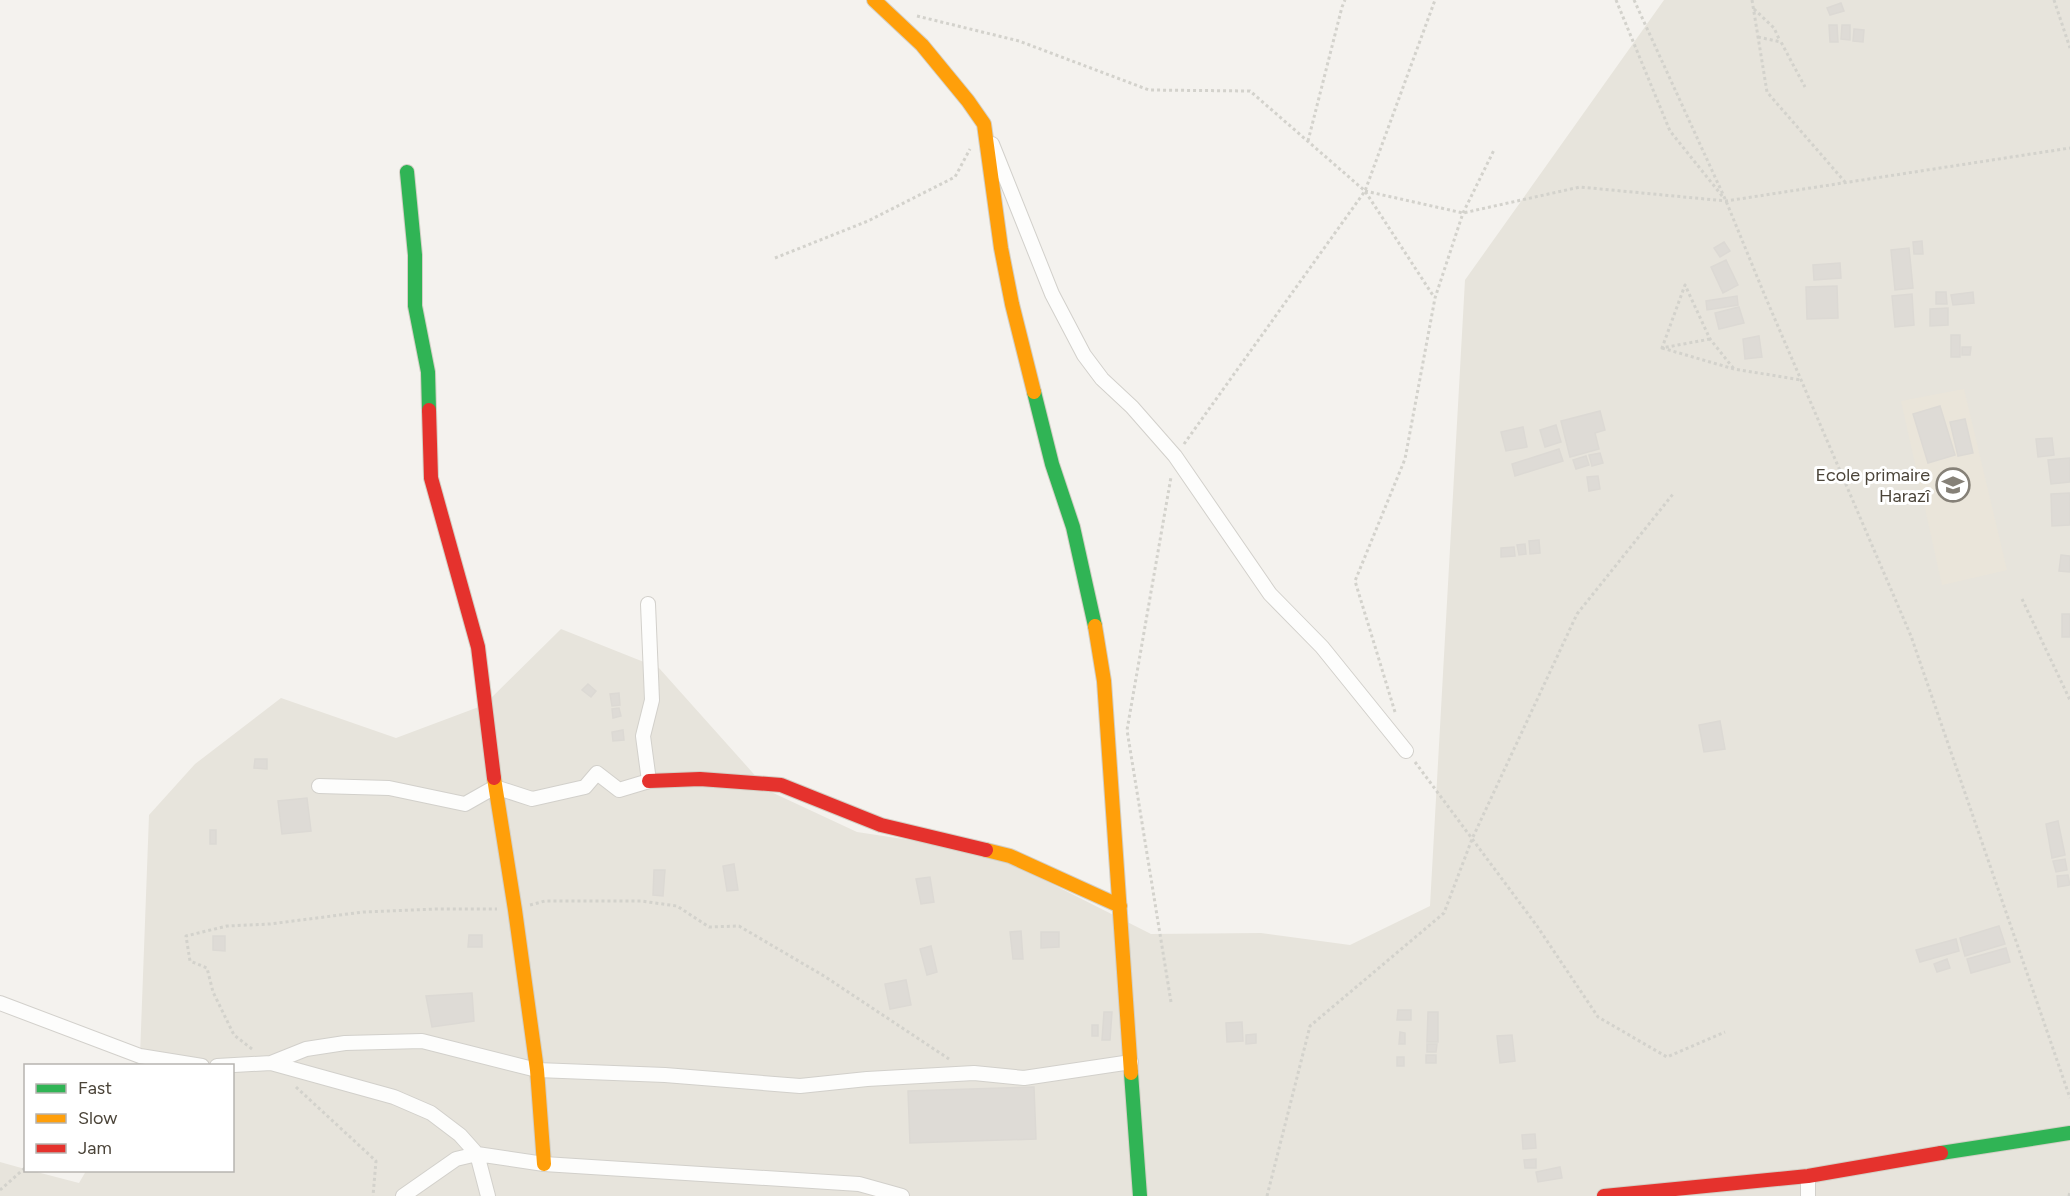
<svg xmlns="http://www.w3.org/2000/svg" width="2070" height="1196" viewBox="0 0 2070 1196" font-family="Figtree,sans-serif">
	<rect width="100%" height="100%" fill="#f4f2ee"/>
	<path fill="#e7e4dc" d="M1664,0H2070V1196H0V1162L25,1169L26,1170L33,1171L79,1183L86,1171L232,1170V1066L135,1065L140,1056L149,815L195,764L281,698L396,738L484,705L561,629L659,668L769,791L857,832L989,852L1151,934L1261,933L1350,945L1430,906L1465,280Z"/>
	<path fill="#eae5da" d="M1964,389L2007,570L1942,585L1901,401Z"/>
	<path fill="#dedbd6" stroke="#dcd9d4" stroke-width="1.5" d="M1841,3L1844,11L1830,15L1827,8Z
		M1829,25H1837L1838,42H1830Z
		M1842,25H1850V40L1841,39Z
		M1854,29L1864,30L1863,42L1853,41Z
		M1922,241L1923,254H1914L1913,242Z
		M1724,242L1730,251L1720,257L1714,248Z
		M1909,248L1913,288L1895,290L1891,250Z
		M1726,260L1738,285L1723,293L1711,267Z
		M1840,263L1841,278L1814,280L1813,265Z
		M1837,286L1838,318L1807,319L1806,287Z
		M1936,292H1946L1947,304H1936Z
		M1973,292L1974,303L1953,305L1951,295Z
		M1912,294L1914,325L1895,327L1892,296Z
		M1737,296L1738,305L1707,310L1706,301Z
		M1739,307L1744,323L1719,329L1715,313Z
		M1948,308V325L1930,326V309Z
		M1951,335H1960V357H1951Z
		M1759,336L1762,357L1745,359L1743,339Z
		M1962,347H1971L1970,355H1962Z
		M1940,406L1955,455L1928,463L1913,414Z
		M1600,411L1605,430L1595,433L1599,449L1570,457L1561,421Z
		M1965,419L1973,453L1958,456L1950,422Z
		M1556,425L1561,442L1545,447L1540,430Z
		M1523,427L1527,447L1506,451L1501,432Z
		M2052,438L2054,455L2038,457L2036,439Z
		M1559,449L1563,461L1515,476L1512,464Z
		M1600,453L1603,463L1592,466L1589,455Z
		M1586,456L1589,465L1576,469L1573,460Z
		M2070,458V482L2051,484L2048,460Z
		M1598,476L1600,489L1589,491L1587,477Z
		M2070,493V525L2052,526L2051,494Z
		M1539,540L1540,553L1530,554L1529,541Z
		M1525,544L1526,554L1519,555L1517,545Z
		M1514,547L1515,556L1501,557V548Z
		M2061,555L2070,556V572L2059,571Z
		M2062,614H2070V637H2062Z
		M588,684L596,691L591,697L582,690Z
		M619,693L620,705L612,706L610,694Z
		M619,708L621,716L613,718L612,709Z
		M1720,721L1725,749L1704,752L1699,725Z
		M623,730L624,740L613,741L612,732Z
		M255,759H267V769L254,768Z
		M307,798L311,831L282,834L278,801Z
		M2058,821L2065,855L2052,858L2046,824Z
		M210,830H216V844H210Z
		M2065,859L2067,870L2056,872L2053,861Z
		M734,864L738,890L727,891L723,866Z
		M654,870H665L663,896L653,895Z
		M2068,875L2070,885L2058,887L2057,876Z
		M930,877L934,902L921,904L916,879Z
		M1999,926L2005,944L1965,956L1960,938Z
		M1021,931L1023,959H1013L1010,932Z
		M1041,932H1059V947L1041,948Z
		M469,935H482V947H468Z
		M213,936H225V951L213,950Z
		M1956,939L1959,951L1920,962L1916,950Z
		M931,946L937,972L927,975L920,949Z
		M2006,948L2010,962L1971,973L1967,959Z
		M1947,959L1950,968L1937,972L1934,964Z
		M906,980L911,1005L890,1009L885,984Z
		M472,993L474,1021L432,1027L426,996Z
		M1398,1010H1411V1020H1397Z
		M1104,1012H1112L1110,1040H1102Z
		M1428,1012H1438V1042H1427Z
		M1242,1022L1243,1041L1227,1042L1226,1023Z
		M1092,1025H1098V1036H1092Z
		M1400,1032L1405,1033V1044H1399Z
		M1256,1034V1043L1246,1044V1035Z
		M1512,1035L1515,1061L1500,1063L1497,1036Z
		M1427,1044H1437L1436,1052H1427Z
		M1426,1055H1436V1063H1426Z
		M1397,1057H1404V1066H1397Z
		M1034,1087L1036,1139L910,1143L908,1091Z
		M1535,1134L1536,1148L1523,1149L1522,1135Z
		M1536,1159V1168H1525L1524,1160Z
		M1560,1167L1562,1178L1538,1182L1536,1172Z"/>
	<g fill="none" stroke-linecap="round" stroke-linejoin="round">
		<defs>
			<path id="street" d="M992,144L1052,294L1084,355L1102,379L1132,407L1175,456L1270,594L1322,647L1406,751
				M319,786L389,788L465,804L495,787L532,799L585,787L597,773L619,790L649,781L643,736L652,700L648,604
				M0,1003L140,1056L202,1066
				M271,1063L306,1049L345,1043L422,1041L537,1070L665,1075L800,1086L867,1079L974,1073L1024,1078L1131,1062
				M217,1066L271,1063L394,1097L431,1113L460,1135L477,1154L544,1164L859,1184L902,1196
				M403,1196L456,1159L477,1154L488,1196
				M1808,1196V1176"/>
			<path id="fast" d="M407,172L415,255V306L428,372L429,410
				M1034,392L1052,464L1073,527L1095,626
				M1131,1073L1140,1196
				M1941,1153L2070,1133"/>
			<path id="slow" d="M874,0L922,45L968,101L984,124L1001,248L1012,304L1034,392
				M1095,626L1104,681L1131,1073
				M494,778L515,910L537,1070L544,1164
				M986,850L1010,856L1120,906"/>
			<path id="jam" d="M429,410L431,478L478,647L494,778
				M649,781L700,779L781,785L881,825L986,850
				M1604,1196L1808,1176L1941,1153"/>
		</defs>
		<use href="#street" stroke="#d2d0cb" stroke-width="16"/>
		<use href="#fast" stroke="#d3cfc5" stroke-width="16"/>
		<use href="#slow" stroke="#d3cfc5" stroke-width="16"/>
		<use href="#jam" stroke="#d3cfc5" stroke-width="16"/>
		<path stroke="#d3d2cc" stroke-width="3" stroke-dasharray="3 3" stroke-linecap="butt" d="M1616,0L1670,131L1723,197
			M1634,0L1726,201L1765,296L1911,636L2070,1098
			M1752,0L1767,92L1845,182
			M2054,0L2070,48
			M1754,9L1774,28L1780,41
			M917,16L1019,41L1149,90L1250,91L1365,191L1434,297
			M1758,37L1781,42L1805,87
			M1308,141L1342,7L1345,0
			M1365,191L1463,213L1580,187L1726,201L2070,148
			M775,258L868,221L955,177L970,149
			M1710,339L1662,348L1685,285L1710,339L1734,369
			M1662,348L1734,369L1801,380
			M1184,444L1365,191L1435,0
			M2022,599L2070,700
			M1395,712L1355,581L1405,459L1435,298L1463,213L1494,150
			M1415,762L1537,926L1598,1017L1667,1057L1725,1032
			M530,905L545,901H641L677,906L709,927L739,926L824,976L949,1059
			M1171,1002L1127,730L1171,477
			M252,1049L234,1035L213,992L207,968L190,961L186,936L227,926L270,924L363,912L437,909H497
			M296,1087L376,1161L373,1196
			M0,1190L26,1167
			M1267,1196L1310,1026L1444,913L1472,839L1577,614L1673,494
			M2069,1196L2070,1191"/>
		<use href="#street" stroke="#fdfdfc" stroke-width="14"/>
		<use href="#fast" stroke="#30b455" stroke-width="14"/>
		<use href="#slow" stroke="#ff9f0a" stroke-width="14"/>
		<use href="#jam" stroke="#e5322d" stroke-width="14"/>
	</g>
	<defs>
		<symbol id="school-ring" viewBox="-11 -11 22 22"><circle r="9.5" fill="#fff" stroke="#868178" stroke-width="1.5"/><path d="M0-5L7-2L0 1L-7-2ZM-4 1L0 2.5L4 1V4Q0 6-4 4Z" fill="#868178"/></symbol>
	</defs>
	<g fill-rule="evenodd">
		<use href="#school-ring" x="1934" y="466" width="38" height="38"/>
	</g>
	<g text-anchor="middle" stroke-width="6" stroke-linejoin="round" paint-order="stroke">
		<g font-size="18" fill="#4b4439" stroke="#fff" text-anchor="end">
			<text x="1930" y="481">Ecole primaire<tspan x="1930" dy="21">Harazî</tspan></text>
		</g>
	</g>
	<rect x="24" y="1064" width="210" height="108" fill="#ffffff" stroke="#b7b4b0" stroke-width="1.5"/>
	<rect x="36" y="1084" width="30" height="9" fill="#30b455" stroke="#b7b4b0" stroke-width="1.5"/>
	<text x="78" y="1094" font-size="18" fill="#4b4439">Fast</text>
	<rect x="36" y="1114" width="30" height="9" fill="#ff9f0a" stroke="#b7b4b0" stroke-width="1.5"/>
	<text x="78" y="1124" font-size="18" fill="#4b4439">Slow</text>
	<rect x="36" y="1144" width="30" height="9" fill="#e5322d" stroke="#b7b4b0" stroke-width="1.5"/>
	<text x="78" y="1154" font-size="18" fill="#4b4439">Jam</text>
</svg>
